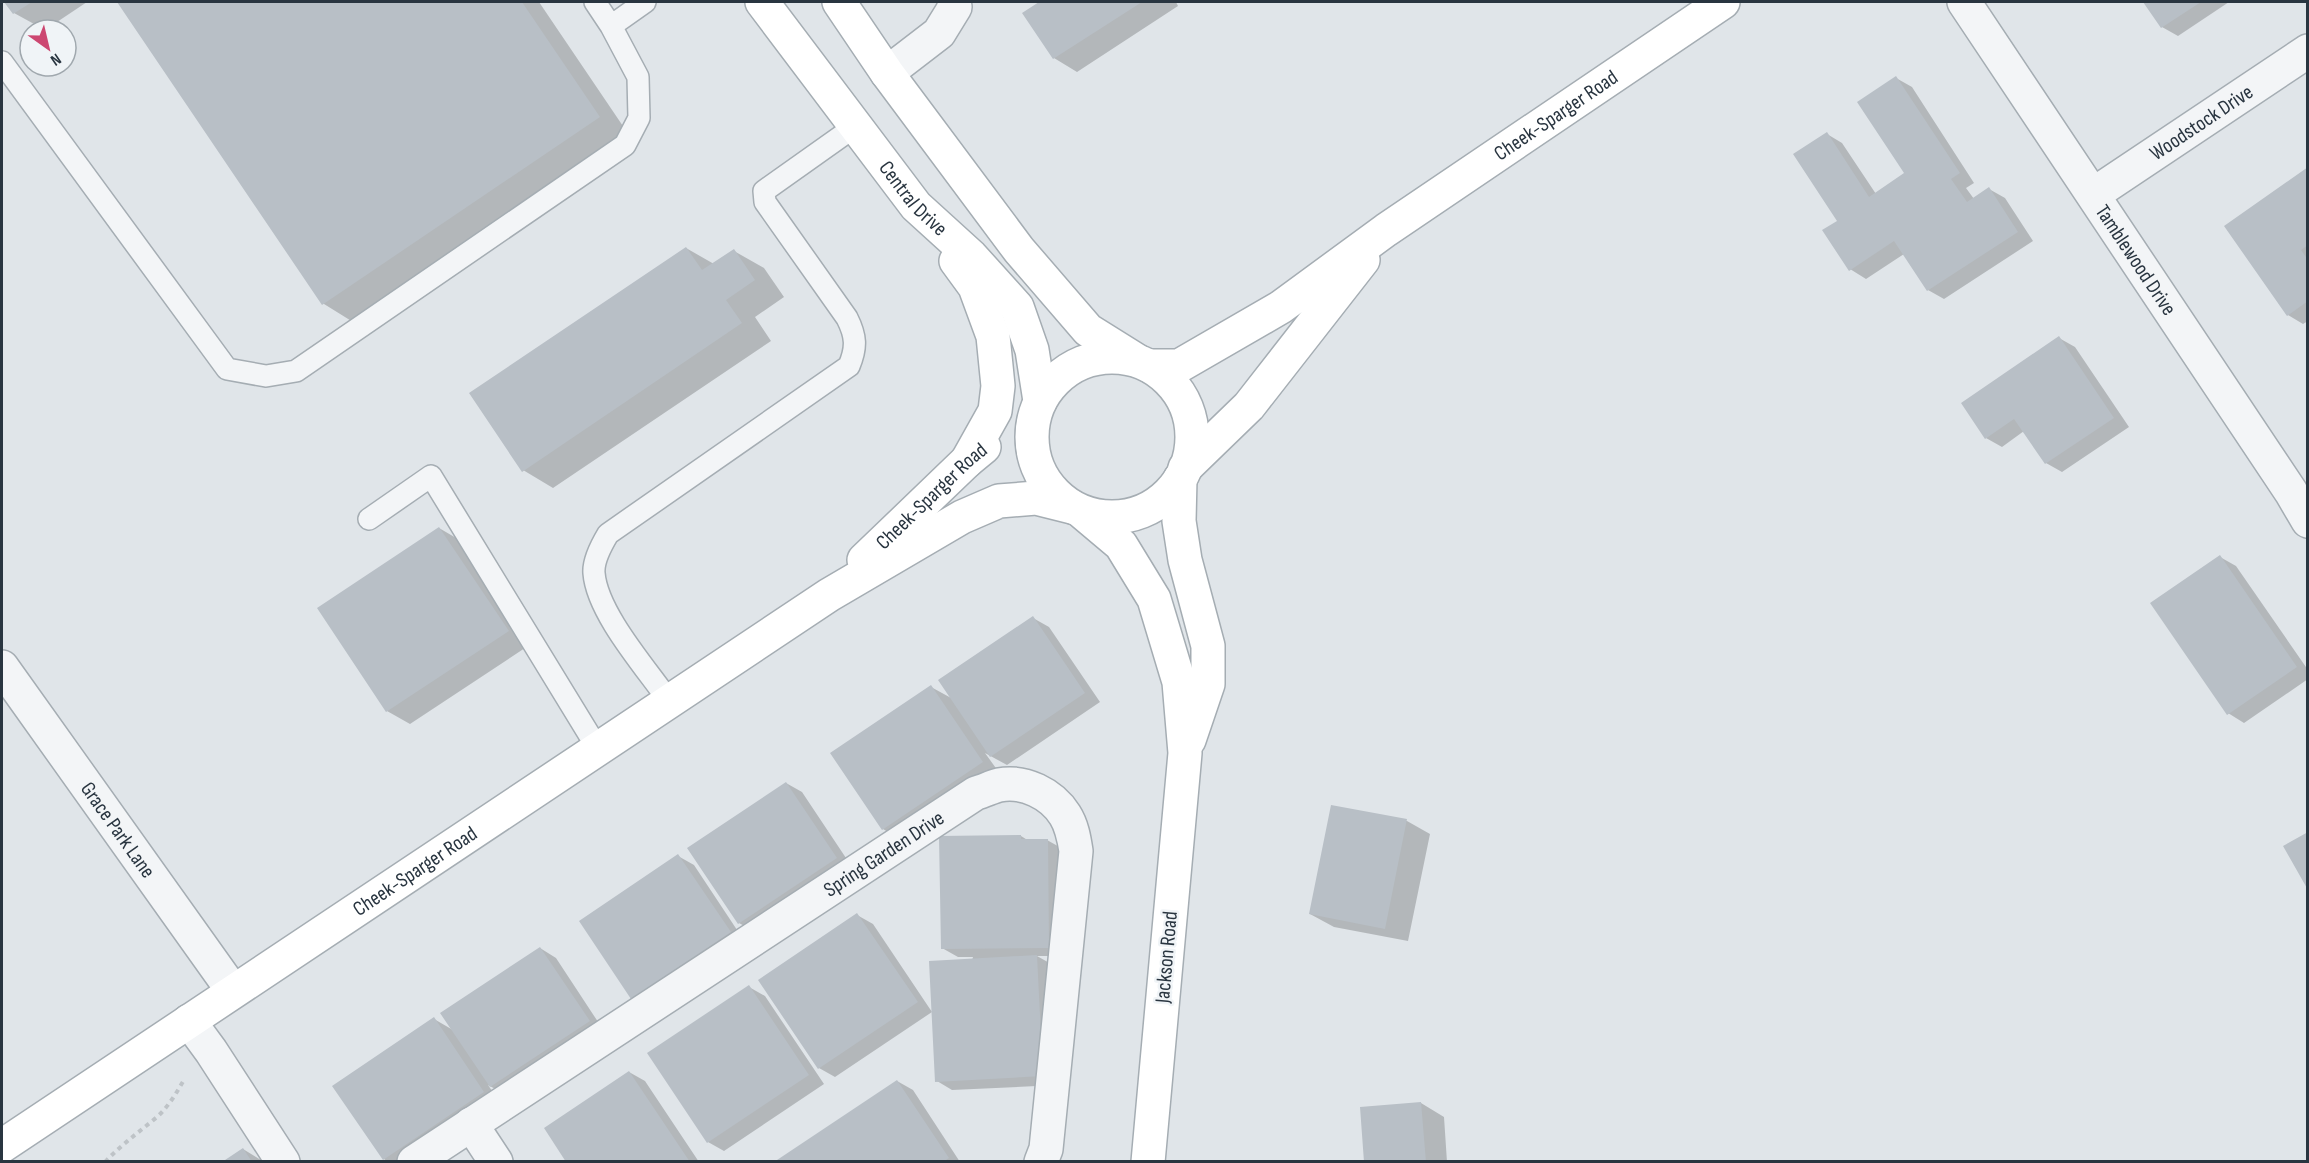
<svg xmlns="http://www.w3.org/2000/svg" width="2309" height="1163" viewBox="0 0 2309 1163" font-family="'Sofia Sans Condensed',sans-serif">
	<rect width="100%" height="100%" fill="#e0e5e9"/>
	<path fill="#0003" d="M6,2H87L45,30L14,13Z
		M119,2H539L629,135L353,322L324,304Z
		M1041,2H1176L1178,6L1077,72L1054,58L1024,13Z
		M2145,2H2229L2178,36L2162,27Z
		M1896,78L1912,87L1974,183L1966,188L1974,199L1989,189L2005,198L2033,241L1944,299L1928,290L1904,254L1866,279L1850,269L1839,221L1827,134L1842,143L1876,194L1906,174Z
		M2308,169V321L2303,324L2288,315Z
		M686,248L714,264L734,251L764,268L784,297L755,317L771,341L553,488L523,470Z
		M2059,338L2075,347L2129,427L2062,472L2046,463L2024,431L2002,447L1986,438Z
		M439,528L463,542L531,644L410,724L387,711Z
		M2220,557L2236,566L2308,670V679L2244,723L2228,713Z
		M1033,618L1049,627L1100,702L1007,765L985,753L998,771L898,838L883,829L931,687L953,699Z
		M786,783L802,792L852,867L755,932L739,923Z
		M1332,806L1407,821L1430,834L1408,941L1334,927L1310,914Z
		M1021,836L1029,841L1047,840L1063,849L1064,956H1037L1053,965L1058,1085L952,1090L937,1081L973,957H958L942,948Z
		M678,856L694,865L745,942L648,1007L632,998L581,922Z
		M857,915L873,924L932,1012L835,1077L819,1068L760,980Z
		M540,948L556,958L604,1031L506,1095L488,1085L499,1101L409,1162H388L384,1159L434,1019L453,1030Z
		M749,987L765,996L824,1084L724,1151L708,1142Z
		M629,1072L645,1081L699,1162H568Z
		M897,1081L913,1090L960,1162H777Z
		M1421,1103L1444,1117L1447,1162H1366Z
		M243,1149L264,1162H224Z"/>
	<path fill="#b8bfc6" d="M4,2H32L13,14Z
		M117,2H522L600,117L322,305Z
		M1039,2H1142L1053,59L1022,13Z
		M2143,2H2201L2161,28Z
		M1896,76L1960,173L1951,179L1967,202L1989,187L2018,232L1927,291L1894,241L1849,271L1822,230L1837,221L1793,154L1827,132L1869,197L1904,173L1857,102Z
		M2308,167V245L2301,250L2308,260V301L2287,316L2224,226Z
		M686,247L702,270L734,249L755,280L726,300L742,323L522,472L469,393Z
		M2059,336L2114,418L2045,464L2014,419L1985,439L1961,403Z
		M439,527L509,631L386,712L317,608Z
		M2220,555L2297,667L2227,715L2150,603Z
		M1033,616L1085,693L990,757L938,680Z
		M931,685L983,762L882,830L830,753Z
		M786,782L837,858L738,924L687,848Z
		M1331,805L1407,819L1385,929L1309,914Z
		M2308,832V890L2283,846Z
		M1021,835V839H1048L1049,948L941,949L939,836Z
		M678,854L731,932L631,999L579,921Z
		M857,913L918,1002L818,1069L758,980Z
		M540,947L590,1021L490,1087L440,1013Z
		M1037,955L1043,1076L935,1082L929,961Z
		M749,985L809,1075L707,1143L647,1053Z
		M434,1017L484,1092L383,1160L332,1086Z
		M629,1071L690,1162H566L544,1128Z
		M897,1080L949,1158L943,1162H774Z
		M1421,1102L1426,1162H1364L1360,1107Z
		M243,1148L252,1162H222Z"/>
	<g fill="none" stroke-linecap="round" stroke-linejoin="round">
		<defs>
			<path id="lane" d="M595,2L611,26L645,2
				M2,62L227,369L266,376L296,371L625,145L639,118L638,77L611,26
				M369,519L431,476L598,749
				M669,701C646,668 597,613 594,573C593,561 602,544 608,534L849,366C857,347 856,336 847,318L765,202L764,191L857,125"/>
			<g id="street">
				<path id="s1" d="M1964,2L2291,492L2308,521"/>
				<path d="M887,73L939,33L955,7L954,2"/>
				<path id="s2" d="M2094,194L2308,51"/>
				<path id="s3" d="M2,667L233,991"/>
				<path d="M189,1021L211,1051L283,1162"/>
				<path d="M471,1124L496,1162"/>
				<path id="s4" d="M414,1162L976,793C984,791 991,787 999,785C1024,780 1052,794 1065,815C1072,826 1074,838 1076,851L1046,1149L1041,1162"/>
			</g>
			<g id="secondary">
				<path id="s5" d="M762,2L916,206L971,256L1017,307L1032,350L1040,401"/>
				<path d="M839,2L887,73L1019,250L1088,330L1136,360"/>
				<path d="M956,261L975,287L993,336L998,386L995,411L967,461"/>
				<circle cx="1112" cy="437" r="80"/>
				<path id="s6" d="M1150,366H1179L1281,307L1386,230L1723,2"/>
				<path d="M1185,468L1249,406L1363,260"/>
				<path d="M1180,479L1179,521L1185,560L1208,646V684L1189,740"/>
				<path d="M1083,513L1121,545L1154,599L1179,682L1185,753L1148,1162"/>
				<path id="s7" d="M864,560L967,461L984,447"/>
				<path id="s8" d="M2,1146L829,595L962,517L999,501L1036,498L1072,507"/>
			</g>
		</defs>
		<use href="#lane" stroke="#a5adb3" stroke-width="24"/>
		<use href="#street" stroke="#a5adb3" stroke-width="36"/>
		<use href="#secondary" stroke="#a5adb3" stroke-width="36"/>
		<path stroke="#bec3c7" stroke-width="4" stroke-dasharray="4.5 4.5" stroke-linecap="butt" d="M105,1162C121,1145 139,1132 157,1117C169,1106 177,1092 185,1078"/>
		<use href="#lane" stroke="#f3f5f7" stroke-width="21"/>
		<use href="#street" stroke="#f3f5f7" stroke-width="33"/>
		<use href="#secondary" stroke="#fff" stroke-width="33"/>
	</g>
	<g text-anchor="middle" stroke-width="5" stroke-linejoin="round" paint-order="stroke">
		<g font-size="21" fill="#293540" stroke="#f0f4f7">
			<text dy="7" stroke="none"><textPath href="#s6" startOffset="482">Cheek-Sparger Road</textPath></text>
			<text dy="7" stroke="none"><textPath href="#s2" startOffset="129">Woodstock Drive</textPath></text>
			<text dy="7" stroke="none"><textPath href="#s5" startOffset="248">Central Drive</textPath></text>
			<text dy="7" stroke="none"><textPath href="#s1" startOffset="310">Tamblewood Drive</textPath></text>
			<text dy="7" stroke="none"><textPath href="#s7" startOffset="93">Cheek-Sparger Road</textPath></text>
			<text dy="7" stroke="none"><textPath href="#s3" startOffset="200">Grace Park Lane</textPath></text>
			<text dy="7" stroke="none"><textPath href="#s4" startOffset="562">Spring Garden Drive</textPath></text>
			<text dy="7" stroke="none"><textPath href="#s8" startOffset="496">Cheek-Sparger Road</textPath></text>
			<text transform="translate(1166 957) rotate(-85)" y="7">Jackson Road</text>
		</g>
	</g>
	<rect width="2309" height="1163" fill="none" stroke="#293540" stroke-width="6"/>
	<g transform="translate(48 48) rotate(146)"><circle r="28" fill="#f0f4f7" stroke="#a0a8ae" stroke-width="1.5"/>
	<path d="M0-4.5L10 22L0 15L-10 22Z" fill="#cc4771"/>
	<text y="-9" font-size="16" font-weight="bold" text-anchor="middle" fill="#293540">N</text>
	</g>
</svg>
